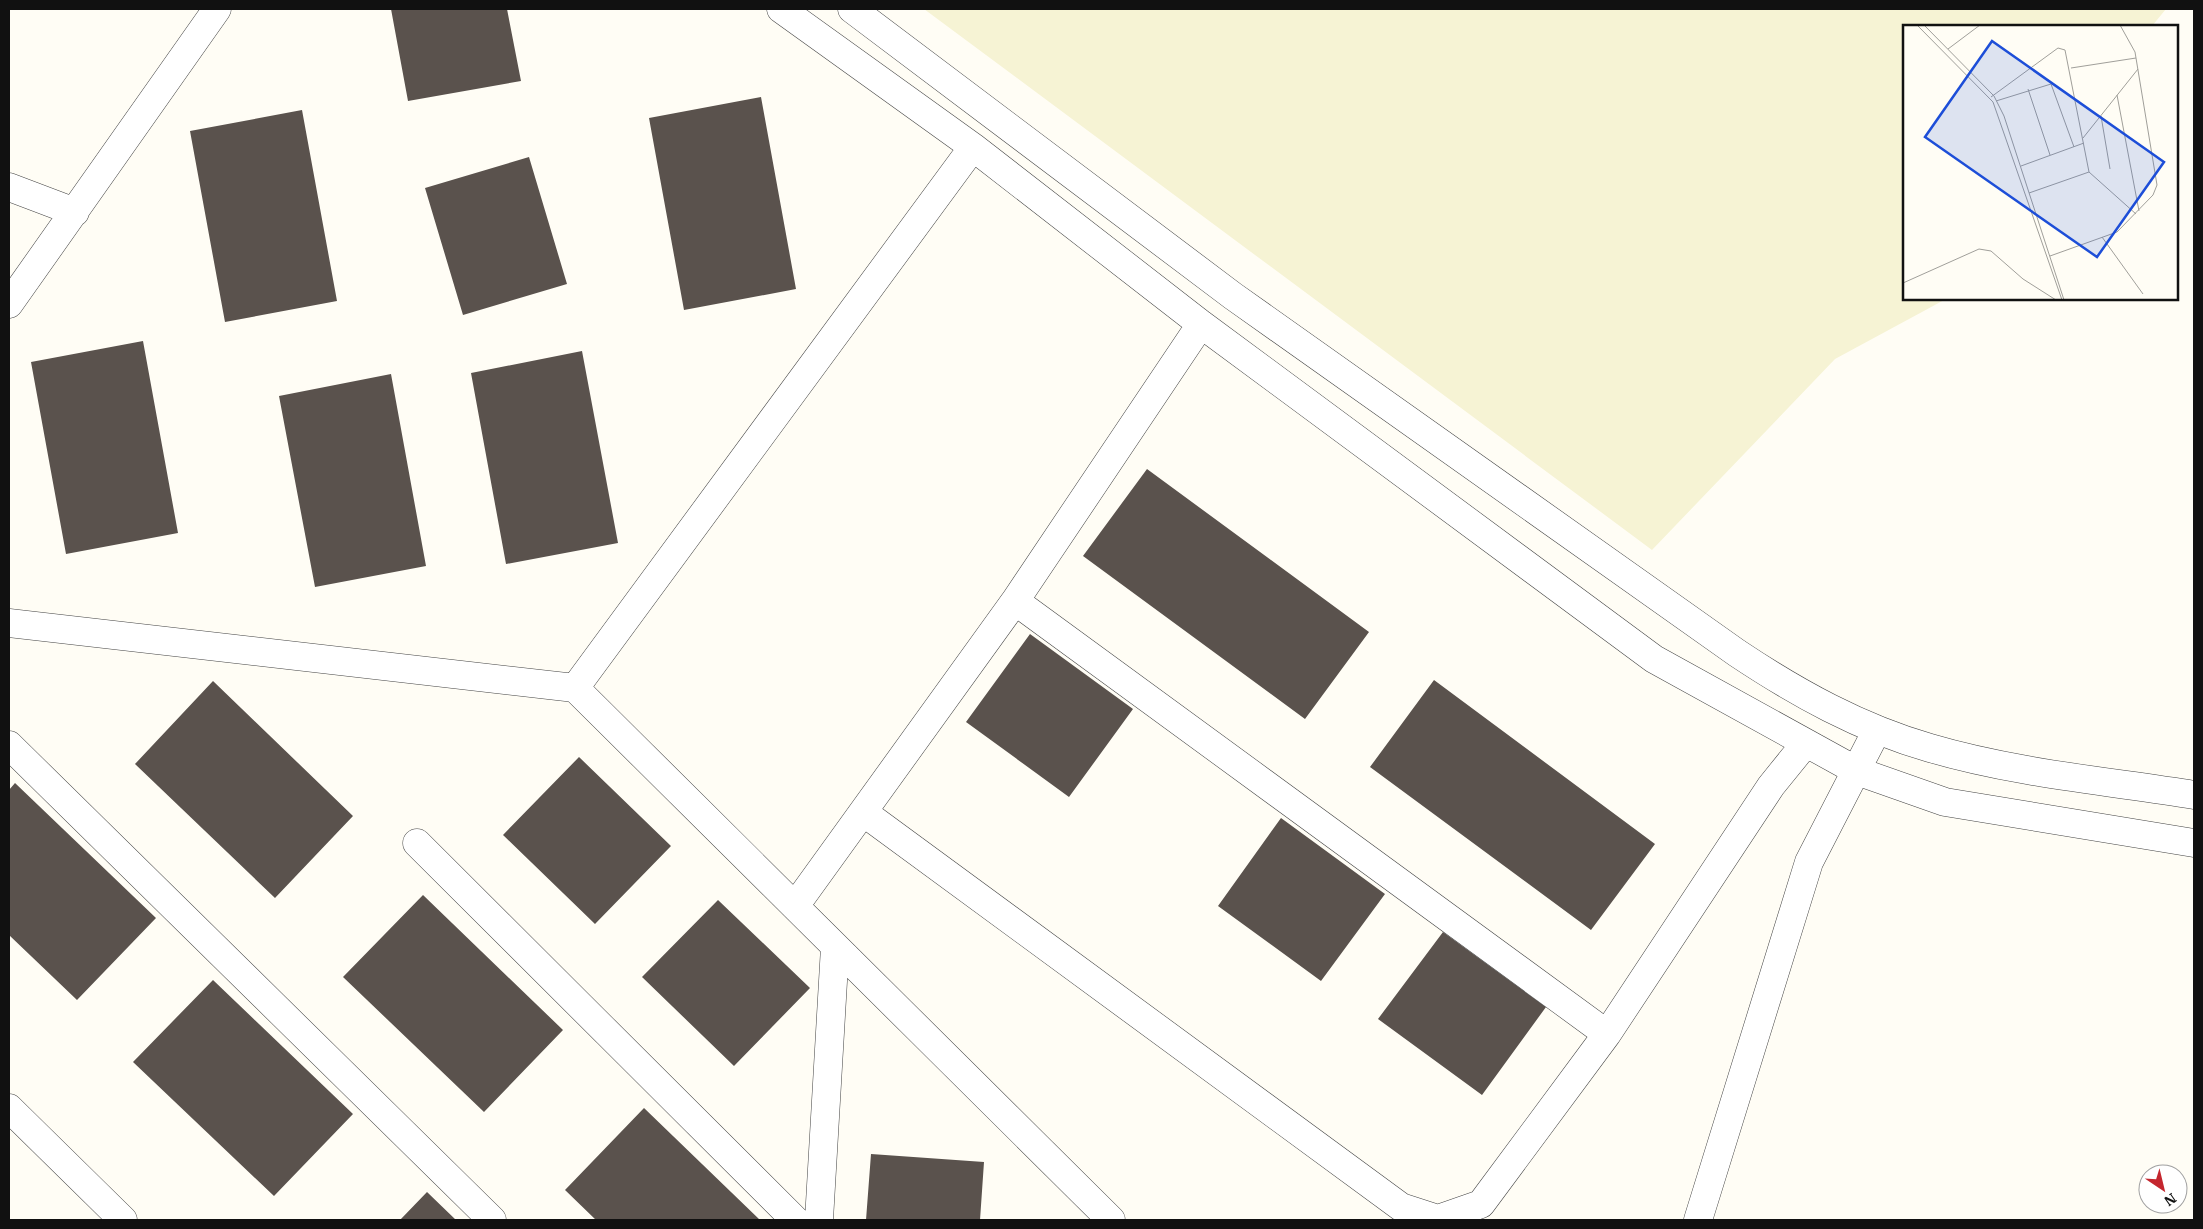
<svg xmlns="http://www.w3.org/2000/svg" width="2203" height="1229" viewBox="0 0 2203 1229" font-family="'IBM Plex Serif',serif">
	<rect width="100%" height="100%" fill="#fffdf5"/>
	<path fill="#f6f3d4" d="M924,9H2166L2152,26H1904V299H1946L1835,359L1652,550Z"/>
	<path fill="#5a524d" d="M391,9H507L521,81L408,101Z
		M761,97L796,289L684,310L649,118Z
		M302,110L337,301L225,322L190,131Z
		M529,157L567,284L463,315L425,188Z
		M143,341L178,533L66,554L31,362Z
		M582,351L618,543L506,564L471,373Z
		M391,374L426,566L315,587L279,396Z
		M1147,469L1369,632L1305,719L1083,556Z
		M1030,634L1133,709L1069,797L966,722Z
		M1434,680L1655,844L1591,930L1370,767Z
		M213,681L353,816L275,898L135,764Z
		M579,757L671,846L595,924L503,835Z
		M15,783L156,918L77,1000L9,935V790Z
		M1281,818L1385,894L1321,981L1218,906Z
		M423,895L563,1030L484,1112L343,977Z
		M718,900L810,988L734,1066L642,977Z
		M1443,932L1546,1007L1482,1095L1378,1019Z
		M213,980L353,1114L274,1196L133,1062Z
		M644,1108L760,1220H596L565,1190Z
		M871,1154L984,1162L980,1220H866Z
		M427,1192L456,1220H400Z"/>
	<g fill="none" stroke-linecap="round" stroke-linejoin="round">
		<defs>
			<path id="minor" d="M781,9L973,147L1201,324L1654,659L1857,771L1945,802L2194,843
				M852,9L1233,296L1737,653C1797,693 1860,728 1930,748C2015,773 2106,781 2194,795
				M9,187L75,212
				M9,304L217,9
				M1015,601L1607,1034
				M9,623L575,688L1111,1220
				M575,688L973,147
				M9,745L492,1220
				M863,812L1401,1207L1438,1219L1481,1204L1607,1034L1771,786L1805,744
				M417,843L795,1220
				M795,906L1015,601L1201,324
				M9,1108L123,1220
				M819,1220L835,947
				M1698,1220L1809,862L1877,730"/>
		</defs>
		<use href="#minor" stroke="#444" stroke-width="29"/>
		<use href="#minor" stroke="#fff" stroke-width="28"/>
	</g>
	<g transform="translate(1903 25)">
		<rect width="275" height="275" fill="#fffdf5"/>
		<path fill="none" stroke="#a09f9a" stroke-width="1" d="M14,0L90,77L159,275M21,0L91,71L101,91L161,275M45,24L77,0M168,43L233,33M125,64L147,130M214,70L236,186M88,72L155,23L162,25L186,147L233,189M93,76L148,59L171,122M198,91L207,144M180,113L235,44M118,141L181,118M126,168L186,147M199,212L240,269M147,231L214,207L250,170L254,160L232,27L217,0M0,258L76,224L88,226L120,254L153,275"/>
		<path fill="#1d4ed8" fill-opacity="0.15" stroke="#1d4ed8" stroke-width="2.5" d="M89,16L261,137L194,232L22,112Z"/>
		<rect width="275" height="275" fill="none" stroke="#111" stroke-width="2.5"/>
	</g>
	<rect width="2203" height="1229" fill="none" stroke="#111111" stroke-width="20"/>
	<g transform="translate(2163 1189) rotate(145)"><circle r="24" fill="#ffffff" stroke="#a0a0a0"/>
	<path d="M0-4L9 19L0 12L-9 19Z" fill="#c4262e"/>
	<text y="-8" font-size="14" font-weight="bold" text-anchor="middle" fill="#111111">N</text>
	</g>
</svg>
